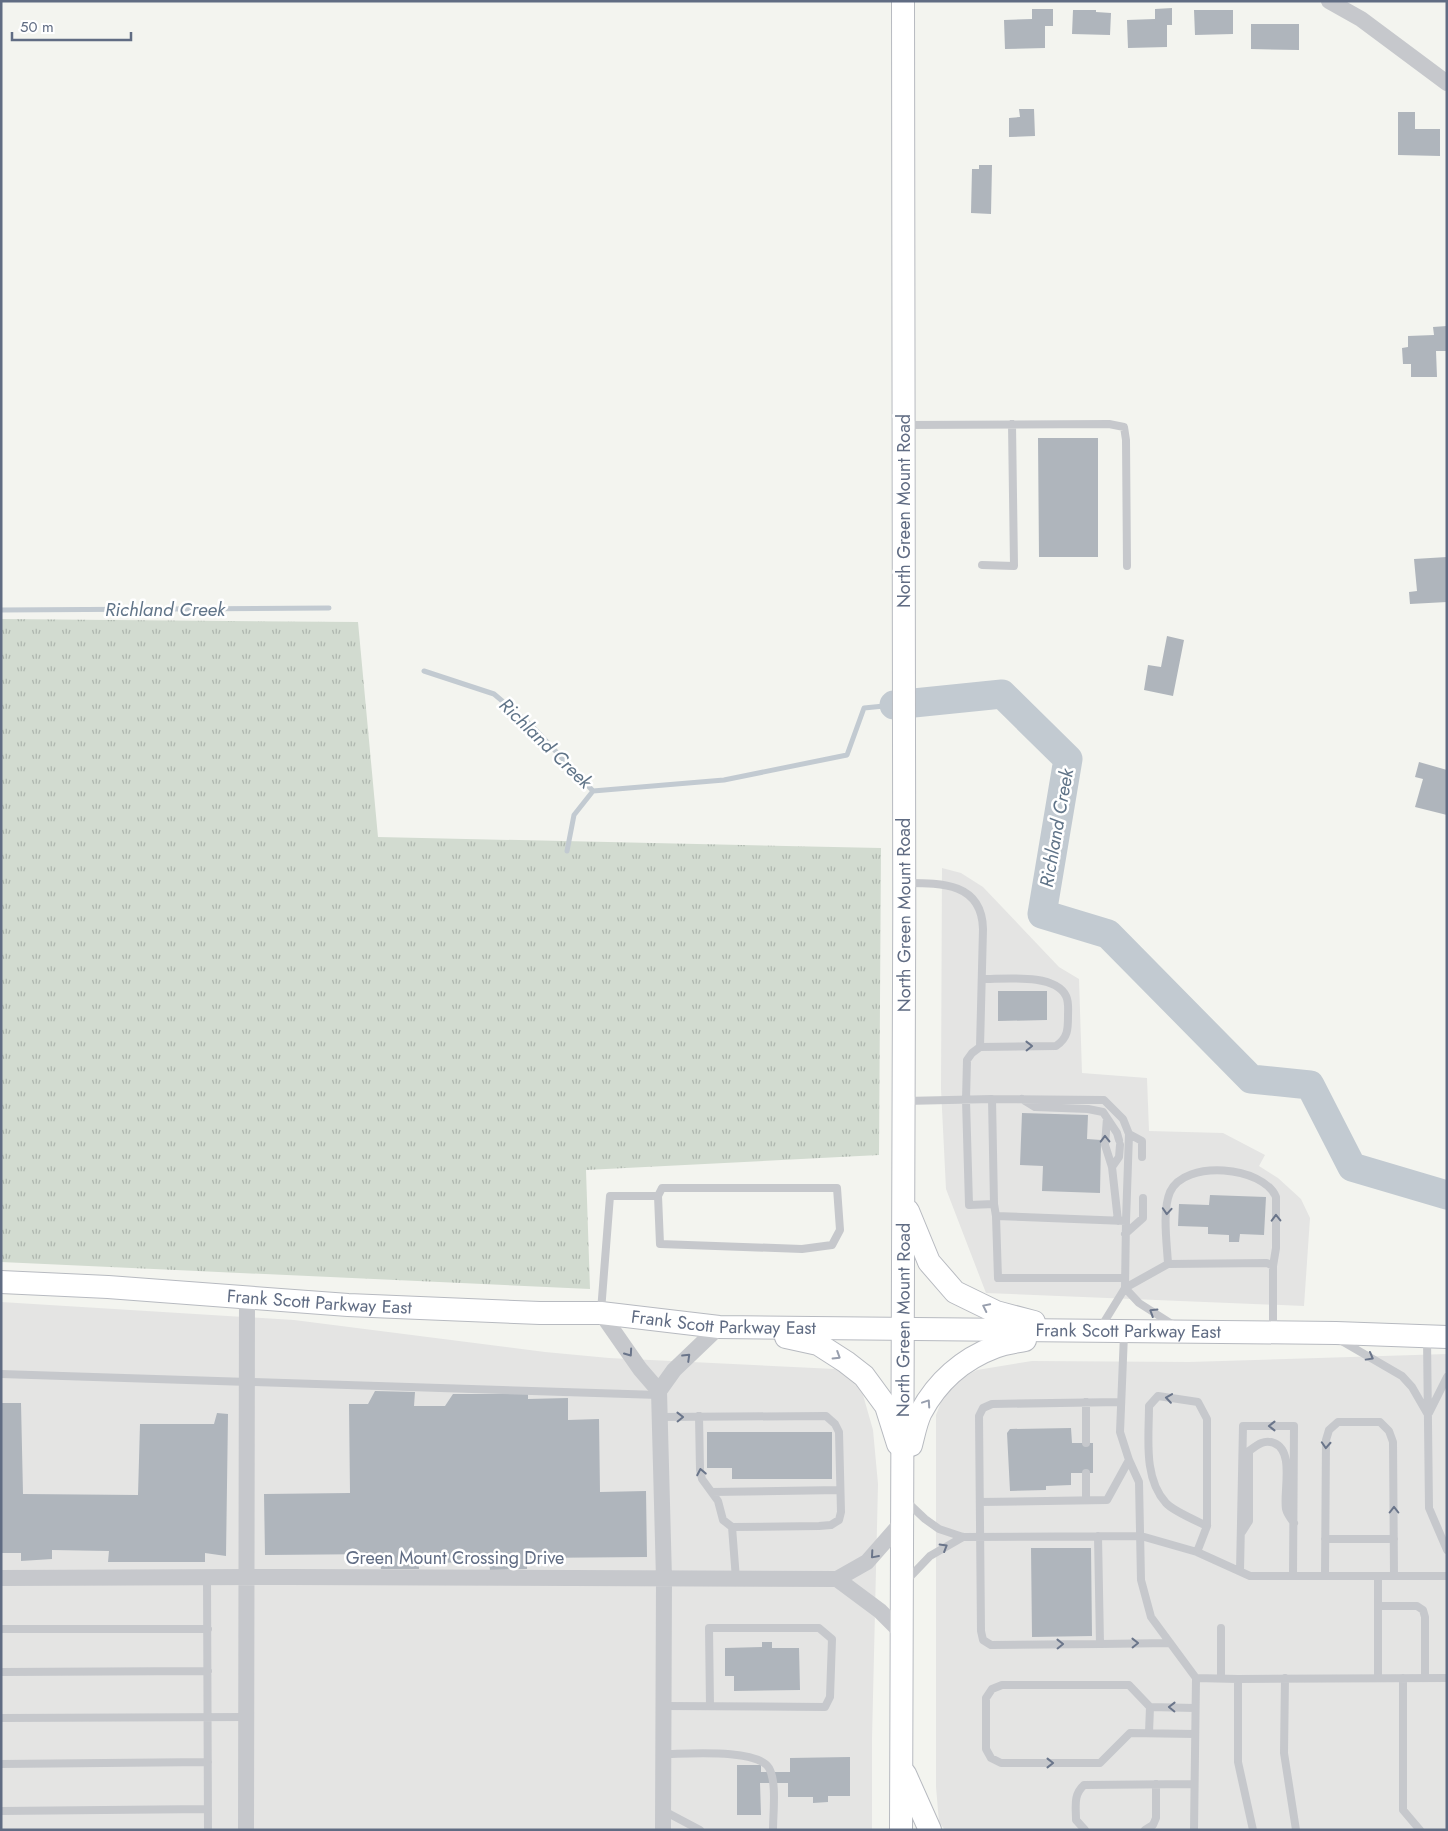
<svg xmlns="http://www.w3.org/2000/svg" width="1448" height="1831" viewBox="0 0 1448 1831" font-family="Jost,sans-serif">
	<defs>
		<pattern id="grass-tufts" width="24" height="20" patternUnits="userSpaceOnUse" patternTransform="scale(1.25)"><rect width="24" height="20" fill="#d2dbd0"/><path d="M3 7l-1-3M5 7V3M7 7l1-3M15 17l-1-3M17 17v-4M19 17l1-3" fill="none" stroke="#aeb6ae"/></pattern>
	</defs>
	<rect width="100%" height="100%" fill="#f3f4ef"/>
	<path fill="#e4e4e3" d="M942,868L961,873L983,887L1059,967L1079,979L1082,1073L1147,1078L1149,1131L1223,1133L1265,1155L1259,1166L1278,1178L1301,1199L1310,1218L1304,1306L986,1293L946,1189L941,1089Z
		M1,1302L294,1320L545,1352L609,1358L835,1369L850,1376L863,1395L873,1430L878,1484L872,1739V1830H1Z
		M1447,1354V1830H945L939,1822L936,1787V1415L945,1392L956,1381L977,1370L1032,1361L1189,1362Z"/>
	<path fill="url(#grass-tufts)" d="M1,619L358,622L378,837L881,848L879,1155L586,1170L590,1289L1,1262Z"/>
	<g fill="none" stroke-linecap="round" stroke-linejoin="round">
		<path stroke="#c2cad1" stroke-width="5" d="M1,610L329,608
			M424,671L494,694L532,726L593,791
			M593,791L724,780L847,755L864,708L894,705
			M567,851L574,815L593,791"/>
		<path stroke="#c2cad1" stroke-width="29" d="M894,705L1002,694L1068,759L1042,914L1108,934L1251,1079L1310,1085L1352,1167L1447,1195"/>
	</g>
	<path fill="#afb5bc" d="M1172,8V25H1167V47L1128,48L1127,20L1155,19V9Z
		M1032,9H1053V26H1045V48L1005,49L1004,20L1032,19Z
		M1073,10H1096V12L1111,13L1110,35L1072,34Z
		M1194,10H1233V34L1195,35Z
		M1251,24H1299V50L1251,49Z
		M1019,109H1034L1035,136L1009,137V118L1020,117Z
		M1398,112H1415V129H1440V156L1398,155Z
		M979,165H992L991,214L971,213L972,169H979Z
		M1447,326V351H1436L1437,377H1411V364H1403L1402,348L1408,347V336L1434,335L1433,327Z
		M1038,438H1098V557H1039Z
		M1447,557V602L1410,604L1409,592L1417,591L1414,559Z
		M1167,636L1184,640L1173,696L1144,690L1148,665L1161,667Z
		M1419,762L1447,770V815L1415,807L1423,779L1415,777Z
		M998,991H1047V1020L998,1021Z
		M1022,1113L1088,1115L1087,1139L1101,1140L1100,1193L1042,1191L1043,1166L1020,1165Z
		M1210,1195L1266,1197L1264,1235L1240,1234L1239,1242H1229V1235L1208,1234V1227L1178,1226L1179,1204L1209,1205Z
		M375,1391L415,1392L414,1406H445L453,1394H528V1399L568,1398V1420L599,1419L600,1492L646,1491L647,1557L527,1558V1569L490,1570L489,1562L419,1563V1569H381V1554L265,1555L264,1494L350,1493L349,1404H368Z
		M1,1403H21L23,1494L138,1495L140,1424H214L217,1413L228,1414L226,1556L205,1553V1562H108L109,1551L52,1550V1559L21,1561V1553H1Z
		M1071,1428L1072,1443H1093V1473H1071V1485L1046,1486V1490L1010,1491L1007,1433L1010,1429Z
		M707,1432H832V1479H732V1468H707Z
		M1031,1548H1091L1092,1636L1032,1637Z
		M762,1642H772V1648H799L800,1690L734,1691V1676H725V1648L762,1647Z
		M850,1757V1796H828V1802L813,1803V1797H788V1783H760L761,1815H737V1765H761V1772H790V1758Z"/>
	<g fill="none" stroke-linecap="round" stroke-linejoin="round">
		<defs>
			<g id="secondary">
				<path d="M908,1211L929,1262L955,1292L996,1312L1034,1322"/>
				<path id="s1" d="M1,1282L108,1287L348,1305L540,1313H601L719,1327L1336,1333L1447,1337"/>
				<path d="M786,1337L818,1344L846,1362L864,1376L886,1406L898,1444"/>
				<path d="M911,1445C914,1434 916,1422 921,1412C937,1382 963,1359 995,1347C1004,1343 1015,1342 1025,1340"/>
				<path d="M905,1774L930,1830"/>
				<path id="s2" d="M901,1830C905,1220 905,611 903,1"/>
			</g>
		</defs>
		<use href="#secondary" stroke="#b7bac0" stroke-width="24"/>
		<path stroke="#c6c8cc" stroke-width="8" d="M906,425L1109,424L1124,427L1126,440L1127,566
			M982,565L1014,566L1012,424
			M907,883C942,883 982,883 983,929L980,1047
			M982,979C1005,979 1055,973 1066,996C1069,1002 1068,1009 1068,1016C1068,1029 1068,1038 1056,1046L980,1047L972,1053L967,1060L966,1100L969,1205L994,1204
			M992,1099L1104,1100L1123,1119L1129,1134L1126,1221
			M1022,1099L1035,1107L1088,1109L1103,1112L1107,1118L1105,1145L1112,1167L1118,1221
			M905,1101L992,1099L994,1204L996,1216L1126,1221L1125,1288L1139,1303L1175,1326
			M1107,1118L1117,1133L1119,1140
			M1129,1134L1142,1141V1157
			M1112,1167L1119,1157L1120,1145
			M662,1188H837L840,1230L832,1245L802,1249L660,1244L658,1196Z
			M996,1216L998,1278H1125
			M1125,1234L1143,1218V1198
			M1168,1264C1167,1244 1162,1211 1170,1192C1185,1159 1263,1166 1276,1197V1248L1273,1266V1331
			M601,1311L610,1196H658
			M1101,1327L1125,1288L1168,1264L1267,1263L1273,1266
			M1124,1334L1120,1432L1129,1460L1139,1482L1141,1580L1151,1617L1196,1678L1194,1830
			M1427,1338L1429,1508L1447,1550
			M1340,1340L1402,1376L1412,1387L1427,1413
			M1,1374L659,1395
			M1086,1402V1443
			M1429,1413L1447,1377
			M699,1416L700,1470L702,1479L718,1501L723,1520L732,1527
			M660,1417L826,1416L835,1424L839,1432L841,1512L839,1520L831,1525L819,1526L732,1527L736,1579
			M712,1492L840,1490
			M1086,1500V1473
			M907,1502L925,1519L939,1529L963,1537L1141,1536L1197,1552L1250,1576H1447
			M980,1502L1107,1500L1129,1460
			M1242,1532L1249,1521V1451C1257,1445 1264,1439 1274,1443C1295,1451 1283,1492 1286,1509C1287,1514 1291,1519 1294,1523
			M1098,1536L1100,1644L991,1645L983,1640L981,1631L979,1416L983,1408L992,1404L1120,1402
			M1325,1539H1394
			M1197,1552L1207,1526V1419L1198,1402L1158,1396L1149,1406C1149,1437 1143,1478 1166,1503C1173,1511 1197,1521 1207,1526
			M1240,1571L1243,1426H1294L1293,1576
			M1325,1576L1326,1440L1329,1430L1338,1422H1380L1389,1431L1393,1442L1394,1576
			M1378,1576V1606H1417L1423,1610L1425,1617V1678
			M207,1577L208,1830
			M908,1579L930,1556L963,1537
			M1,1629H208
			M1100,1644L1170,1643
			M1,1672L208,1671
			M1196,1678L1238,1679V1762L1253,1830
			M1221,1678V1628
			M1285,1678L1284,1753L1296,1830
			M1378,1678V1606
			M1403,1678V1810L1420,1830
			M1238,1679L1447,1678
			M664,1706L825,1707L830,1697L832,1639L819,1628H709L710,1706
			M1150,1707L1195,1708
			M1,1718L246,1717
			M1149,1733L1150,1707L1129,1685H1002L992,1689L986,1698V1749L991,1758L1001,1763H1100L1130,1733L1195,1734
			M663,1754C686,1754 757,1748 769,1768C777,1782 773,1813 773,1830
			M1,1764L208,1762
			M1,1811L208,1809
			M664,1811L700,1830
			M1085,1830L1076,1820C1076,1806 1073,1795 1084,1785L1194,1784
			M1145,1830L1153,1825L1156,1818V1784"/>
		<path stroke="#c6c8cc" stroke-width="16" d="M1329,1L1361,19L1447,83
			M601,1313L640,1369L659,1391
			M1,1578L288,1577L837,1579L867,1562L903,1521
			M837,1579L880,1611L902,1633
			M246,1830L247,1297
			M663,1830L664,1579L659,1391L674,1370L719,1327"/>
		<use href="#secondary" stroke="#fff" stroke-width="22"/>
	</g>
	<defs><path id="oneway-chevron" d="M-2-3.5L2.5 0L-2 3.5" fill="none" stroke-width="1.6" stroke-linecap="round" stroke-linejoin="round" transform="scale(1.25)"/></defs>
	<g stroke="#6a758a">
		<use href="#oneway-chevron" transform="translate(1029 1046) rotate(-1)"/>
		<use href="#oneway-chevron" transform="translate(1105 1139) rotate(-91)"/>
		<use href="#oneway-chevron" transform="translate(1167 1211) rotate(94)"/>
		<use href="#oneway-chevron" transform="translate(1276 1218) rotate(-91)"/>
		<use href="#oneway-chevron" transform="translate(1153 1312) rotate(-148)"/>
		<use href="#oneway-chevron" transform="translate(629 1353) rotate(55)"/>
		<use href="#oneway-chevron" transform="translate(687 1357) rotate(-44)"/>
		<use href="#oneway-chevron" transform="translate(1370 1357) rotate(29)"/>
		<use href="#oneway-chevron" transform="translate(1169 1398) rotate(-172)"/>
		<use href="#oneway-chevron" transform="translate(680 1417) rotate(-1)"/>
		<use href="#oneway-chevron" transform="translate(1272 1426) rotate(-180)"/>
		<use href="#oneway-chevron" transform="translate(1326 1445) rotate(93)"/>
		<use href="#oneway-chevron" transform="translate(701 1472) rotate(-101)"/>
		<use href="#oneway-chevron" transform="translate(1394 1510) rotate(-90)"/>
		<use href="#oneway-chevron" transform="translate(944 1547) rotate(-31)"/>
		<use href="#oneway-chevron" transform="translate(874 1555) rotate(131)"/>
		<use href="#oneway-chevron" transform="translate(1135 1643) rotate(-1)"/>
		<use href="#oneway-chevron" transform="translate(1060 1644) rotate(-1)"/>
		<use href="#oneway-chevron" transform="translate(1172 1707) rotate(-179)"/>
		<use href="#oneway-chevron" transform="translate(1050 1763)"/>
	</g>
	<g stroke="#989fae">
		<use href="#oneway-chevron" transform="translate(986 1307) rotate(-154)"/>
		<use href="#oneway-chevron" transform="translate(837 1356) rotate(32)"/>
		<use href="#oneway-chevron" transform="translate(927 1403) rotate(-56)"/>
	</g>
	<g text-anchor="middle" stroke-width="5" stroke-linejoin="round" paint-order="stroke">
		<g font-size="18" fill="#606c83" stroke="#fff">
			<text transform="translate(904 511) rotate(-90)" y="6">North Green Mount Road</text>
			<text dy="6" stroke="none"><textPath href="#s2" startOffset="915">North Green Mount Road</textPath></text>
			<text dy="6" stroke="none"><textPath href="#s1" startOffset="319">Frank Scott Parkway East</textPath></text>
			<text dy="6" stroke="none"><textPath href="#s2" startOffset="510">North Green Mount Road</textPath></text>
			<text dy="6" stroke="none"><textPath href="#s1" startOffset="724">Frank Scott Parkway East</textPath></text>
			<text dy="6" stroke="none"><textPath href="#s1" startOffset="1129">Frank Scott Parkway East</textPath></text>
			<text x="455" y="1564">Green Mount Crossing Drive</text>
		</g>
		<g font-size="19" font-style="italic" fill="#607488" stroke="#fff">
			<text x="165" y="616">Richland Creek</text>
			<text transform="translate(546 743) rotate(44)" y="7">Richland Creek</text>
			<text transform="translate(1056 828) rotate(-80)" y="7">Richland Creek</text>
		</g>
	</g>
	<rect width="1448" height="1831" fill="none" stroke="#606c83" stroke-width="5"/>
	<path d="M12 32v8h119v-8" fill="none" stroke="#606c83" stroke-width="2.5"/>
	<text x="20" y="32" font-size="15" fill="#606c83" stroke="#ffffff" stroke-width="4" paint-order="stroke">50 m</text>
</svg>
